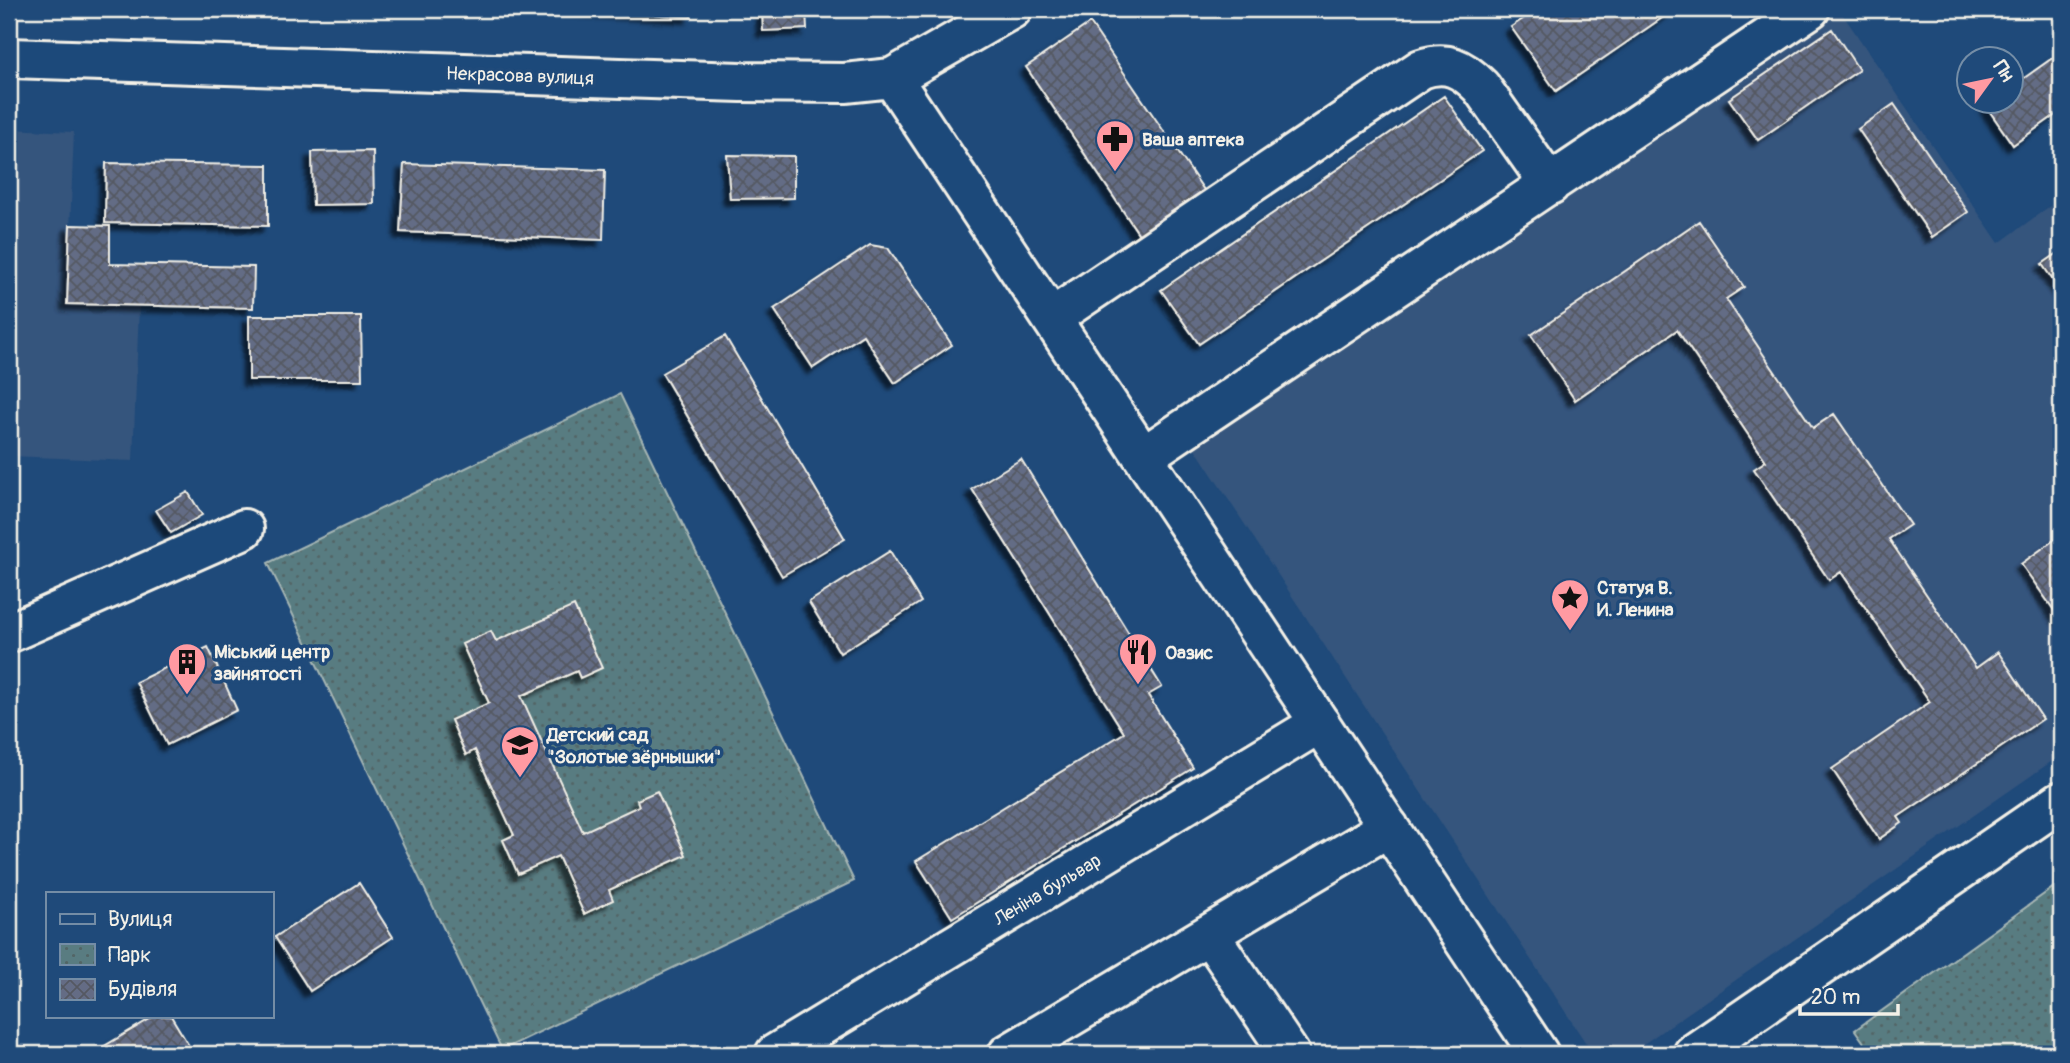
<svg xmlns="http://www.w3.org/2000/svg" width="2070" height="1063" viewBox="0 0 2070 1063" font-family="Pangolin,sans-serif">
	<defs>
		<pattern id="park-dots" width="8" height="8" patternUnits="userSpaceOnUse" patternTransform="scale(1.75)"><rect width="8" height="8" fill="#597c81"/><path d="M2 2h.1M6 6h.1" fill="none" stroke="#526566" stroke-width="1.8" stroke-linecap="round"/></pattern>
		<pattern id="building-cross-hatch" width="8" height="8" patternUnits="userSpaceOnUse" patternTransform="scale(1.75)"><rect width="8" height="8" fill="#646c85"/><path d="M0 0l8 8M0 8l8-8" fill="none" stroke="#555862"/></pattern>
		<filter id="shadow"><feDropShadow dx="-6" dy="6" stdDeviation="2" flood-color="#0009"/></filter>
	</defs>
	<rect width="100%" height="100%" fill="#1f4a7a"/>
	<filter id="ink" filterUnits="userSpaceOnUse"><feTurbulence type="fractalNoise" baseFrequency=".0143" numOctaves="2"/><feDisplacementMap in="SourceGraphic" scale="14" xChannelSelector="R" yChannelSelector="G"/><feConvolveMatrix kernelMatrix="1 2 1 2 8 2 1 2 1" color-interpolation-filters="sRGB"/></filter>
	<g filter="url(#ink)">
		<path fill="#34547d" d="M1809,9H1839L1999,243L2061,198V755L1629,1054H1593L1184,432Z
			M9,129L74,132L67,303L139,307L133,461L9,456Z"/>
		<path fill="url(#park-dots)" stroke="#a6b6b4" stroke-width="2" d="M620,394L854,881L502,1050L268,563Z
			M2061,882V1054H1872L1855,1030Z"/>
		<path fill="url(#building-cross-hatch)" stroke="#f4f1e8" stroke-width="2" filter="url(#shadow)" d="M567,9H692L691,17Z
			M762,9H806L807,29L763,31Z
			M1538,9H1675L1556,91L1511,27Z
			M1090,23L1206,193L1140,236L1026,67Z
			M1832,29L1859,70L1758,140L1729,99Z
			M2061,52V111L2013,145L1986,106L1992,102H2010V88Z
			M1444,96L1482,151L1199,344L1161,290Z
			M1894,104L1968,212L1932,237L1858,129Z
			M373,151L374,204L313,205L312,152Z
			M727,155L794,156V198L730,199Z
			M106,163L268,165V226L105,223Z
			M404,164L605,170L603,240L400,232Z
			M1699,221L1744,287L1726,299L1813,428L1834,414L1910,525L1889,539L1976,668L1998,652L2043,719L1898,817L1902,823L1879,839L1832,769L1930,702L1841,572L1829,580L1754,469L1766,461L1677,330L1575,400L1531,335Z
			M70,225L110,226V264L254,267L253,308L67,304Z
			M870,245L888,248L952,345L895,383L863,335L813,368L774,309Z
			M2061,251V292L2042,264Z
			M249,316H361L362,380H249Z
			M725,336L845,539L782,576L662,373Z
			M1021,459L1162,687L1148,695L1193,768L952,918L916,861L1124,733L972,489Z
			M188,492L202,515L171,533L156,510Z
			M2061,535V620L2021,564Z
			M890,551L921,602L840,653L809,602Z
			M574,606L602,668L580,678L577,671L521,696L583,832L639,806L637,800L657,791L686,855L609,890L613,900L584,914L558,856L518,874L503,840L514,835L475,750L466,755L451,720L489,703L462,644L491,631L496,641Z
			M208,647L237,710L167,745L136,682Z
			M359,883L393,937L310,991L275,937Z
			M155,1016H171L194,1054H91Z"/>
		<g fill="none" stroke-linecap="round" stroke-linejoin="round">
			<defs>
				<path id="minor" d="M9,58L741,82L845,83L892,78L1012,9
					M892,78L1539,1054
					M1053,317L1421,69C1447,60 1462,68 1481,87L1550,185
					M1144,456L1810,9
					M9,633L244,529
					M1209,934L1290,1054
					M775,1054L1320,723
					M1008,1054L1389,827
					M1693,1054L2061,801"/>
			</defs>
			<use href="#minor" stroke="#f4f1e8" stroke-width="44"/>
			<use href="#minor" stroke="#1f4a7a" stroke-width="38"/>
		</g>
	</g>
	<defs>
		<symbol id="pharmacy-pin" viewBox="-11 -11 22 30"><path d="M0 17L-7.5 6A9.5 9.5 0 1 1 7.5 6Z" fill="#ff9aa2" stroke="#1f4a7a"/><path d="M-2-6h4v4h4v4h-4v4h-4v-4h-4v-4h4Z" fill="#111"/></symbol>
		<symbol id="sight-pin" viewBox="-11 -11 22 30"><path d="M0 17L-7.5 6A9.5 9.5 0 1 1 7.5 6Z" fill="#ff9aa2" stroke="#1f4a7a"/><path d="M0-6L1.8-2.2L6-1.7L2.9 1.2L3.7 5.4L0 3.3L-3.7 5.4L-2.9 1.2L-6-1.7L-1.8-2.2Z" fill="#111"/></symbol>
		<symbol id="restaurant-pin" viewBox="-11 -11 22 30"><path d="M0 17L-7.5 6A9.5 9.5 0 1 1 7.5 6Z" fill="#ff9aa2" stroke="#1f4a7a"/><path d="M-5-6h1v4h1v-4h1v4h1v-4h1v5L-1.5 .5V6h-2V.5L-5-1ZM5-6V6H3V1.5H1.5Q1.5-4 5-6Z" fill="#111"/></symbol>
		<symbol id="building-pin" viewBox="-11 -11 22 30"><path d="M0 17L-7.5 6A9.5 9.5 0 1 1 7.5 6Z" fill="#ff9aa2" stroke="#1f4a7a"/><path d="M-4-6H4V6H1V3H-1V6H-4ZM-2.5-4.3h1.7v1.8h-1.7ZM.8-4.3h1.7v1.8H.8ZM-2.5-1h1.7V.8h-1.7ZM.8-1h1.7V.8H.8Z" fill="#111"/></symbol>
		<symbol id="school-pin" viewBox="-11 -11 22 30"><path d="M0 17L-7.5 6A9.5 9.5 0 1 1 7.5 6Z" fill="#ff9aa2" stroke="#1f4a7a"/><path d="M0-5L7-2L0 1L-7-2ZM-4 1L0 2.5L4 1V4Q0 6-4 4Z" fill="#111"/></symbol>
	</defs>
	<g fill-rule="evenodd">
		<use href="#pharmacy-pin" x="1093" y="117" width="44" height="60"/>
		<use href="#sight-pin" x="1548" y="576" width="44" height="60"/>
		<use href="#restaurant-pin" x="1116" y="630" width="44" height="60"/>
		<use href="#building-pin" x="165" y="640" width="44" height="60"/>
		<use href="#school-pin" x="498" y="723" width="44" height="60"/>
	</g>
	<g text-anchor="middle" stroke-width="7" stroke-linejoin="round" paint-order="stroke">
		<g font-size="19" fill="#f4f1e8" stroke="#1f4a7a">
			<text transform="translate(520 75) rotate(2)" y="7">Некрасова вулиця</text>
			<text transform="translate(1047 889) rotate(-31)" y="7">Леніна бульвар</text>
		</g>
		<g font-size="19" font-weight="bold" fill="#f4f1e8" stroke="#1f4a7a" text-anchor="start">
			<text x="1142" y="146">Ваша аптека</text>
			<text x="1597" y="594">Статуя В.<tspan x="1597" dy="22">И. Ленина</tspan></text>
			<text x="214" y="658">Міський центр<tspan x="214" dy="22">зайнятості</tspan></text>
			<text x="1165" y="659">Оазис</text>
			<text x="547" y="741">Детский сад<tspan x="547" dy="22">"Золотые зёрнышки"</tspan></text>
		</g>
	</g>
	<rect width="2070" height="1063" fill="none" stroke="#1f4a7a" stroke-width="35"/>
	<rect x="18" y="18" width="2035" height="1028" fill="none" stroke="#f4f1e8" stroke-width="2.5" filter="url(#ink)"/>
	<rect x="46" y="892" width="228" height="126" fill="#1f4a7a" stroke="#748da6" stroke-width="2"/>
	<rect x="60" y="914" width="35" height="10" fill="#1f4a7a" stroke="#748da6" stroke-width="2"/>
	<text x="108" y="926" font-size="21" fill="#f4f1e8">Вулиця</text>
	<rect x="60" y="944" width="35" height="21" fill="url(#park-dots)" stroke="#748da6" stroke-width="2"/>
	<text x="108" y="962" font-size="21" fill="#f4f1e8">Парк</text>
	<rect x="60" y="979" width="35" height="21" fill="url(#building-cross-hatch)" stroke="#748da6" stroke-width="2"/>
	<text x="108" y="996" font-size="21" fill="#f4f1e8">Будівля</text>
	<g transform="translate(1990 80) rotate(57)"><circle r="33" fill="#1f4a7a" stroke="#748da6" stroke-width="2"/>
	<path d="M0-5L12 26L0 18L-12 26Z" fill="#ff9aa2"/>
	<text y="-10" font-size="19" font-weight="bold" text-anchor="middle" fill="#f4f1e8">Пн</text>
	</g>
	<path d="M1800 1004v10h98v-10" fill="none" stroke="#f4f1e8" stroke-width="3.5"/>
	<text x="1811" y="1004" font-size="21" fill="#f4f1e8" stroke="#1f4a7a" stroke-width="5" paint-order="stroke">20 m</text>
</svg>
